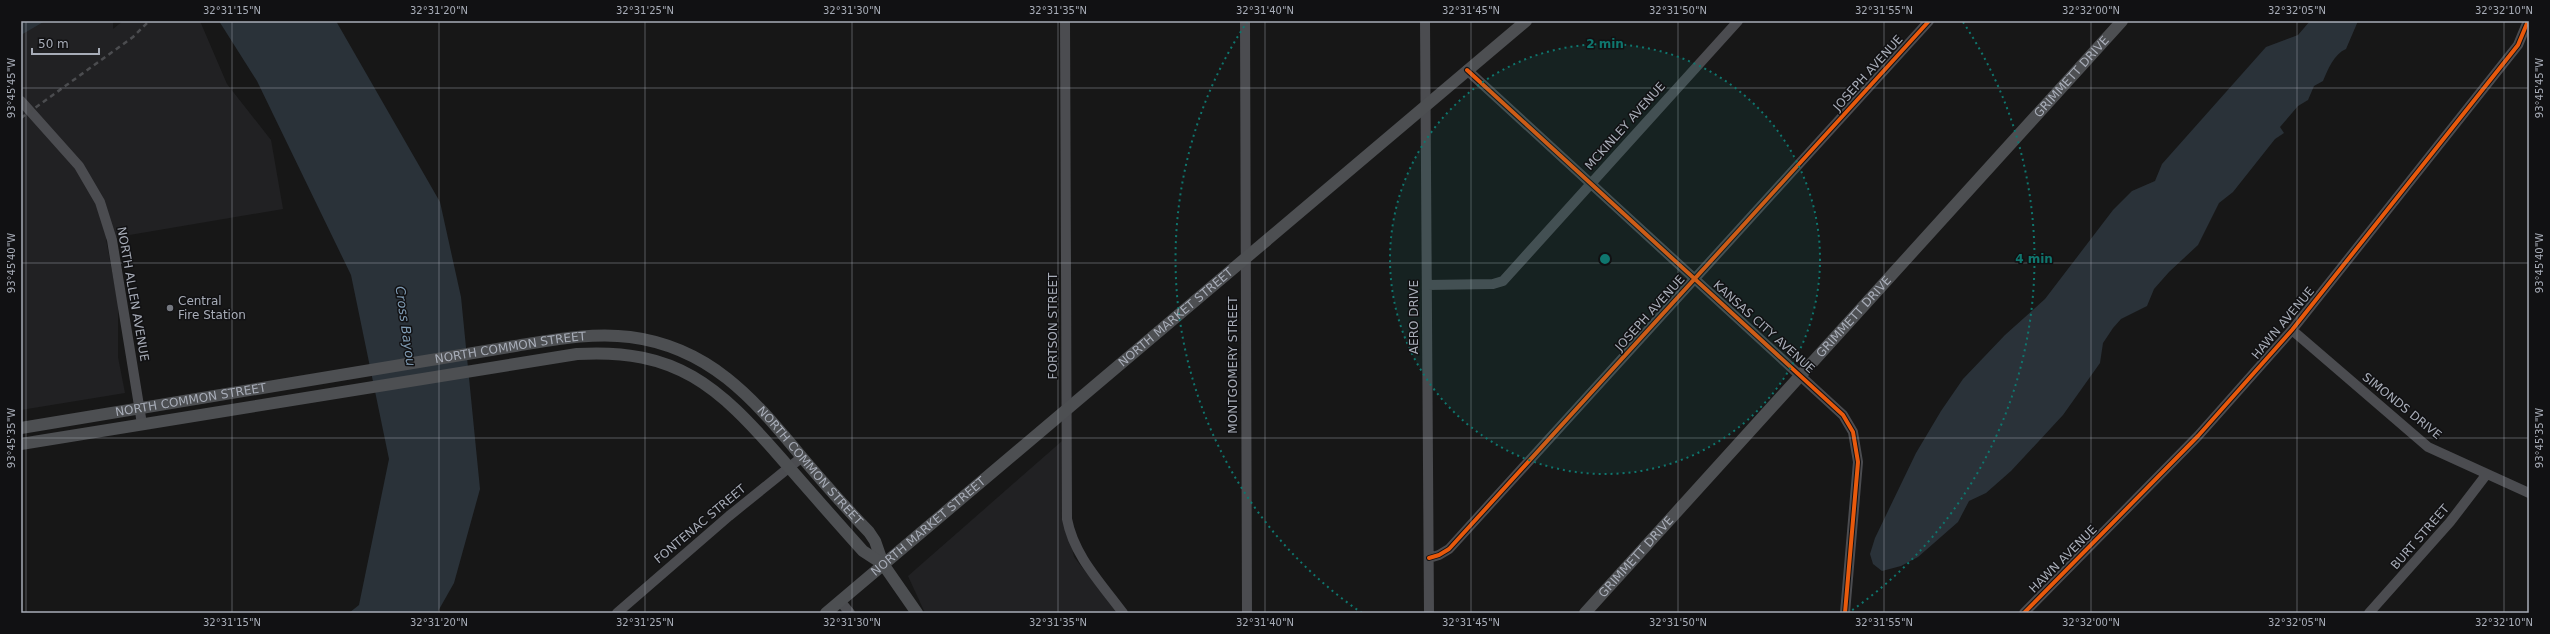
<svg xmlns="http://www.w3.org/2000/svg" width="2550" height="634" viewBox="0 0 2550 634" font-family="'DejaVu Sans',sans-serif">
	<rect width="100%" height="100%" fill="#171717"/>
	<path fill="#212123" d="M21,21H113V29L123,21H200L227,84L271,140L283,209L106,239L118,303V357L125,393L21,410Z
		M1062,441L1066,524L1074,557L1118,613H925L908,576Z"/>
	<path fill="#2a3239" d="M21,21H45L21,35Z
		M219,21H336L440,202L461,297L480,489L454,583L437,613H349L359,605L389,459L351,275L257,81Z
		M2310,21H2358L2346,49C2334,54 2328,69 2323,81L2314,86L2308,100L2298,106L2280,127L2284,133L2275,139L2233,192L2219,203L2198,245L2169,272L2154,289L2147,306L2121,319L2113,328L2103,343L2100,363L2063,415L2011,471L1986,493L1969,501L1958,522L1918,557L1901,566L1882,571L1873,564L1870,554L1875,538L1916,453L1941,411L1963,379L2005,335L2045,299L2113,210L2132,191L2155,181L2162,164L2266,47L2298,35Z"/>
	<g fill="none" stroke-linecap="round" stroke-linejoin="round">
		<path stroke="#4b4c50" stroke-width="10" d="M1065,21L1067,519C1074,556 1101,583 1123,613
			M1245,21L1247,613
			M1425,21L1429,613
			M1467,70L1843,415L1853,432L1858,462L1845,613
			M21,101L79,166L100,202L112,240L142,424
			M1427,285L1493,284L1503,281L1738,21
			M2292,330L2428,447L2529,493
			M1429,558L1439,555L1449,549L1929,21
			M840,601L850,613
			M617,613L729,516L802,457
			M2024,613L2198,436L2292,330L2518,45L2528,21
			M2369,613L2450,522L2486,475"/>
		<g stroke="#4d4f52" stroke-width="12">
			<path id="s1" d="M21,428L515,346C553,340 592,332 630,337C709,347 753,398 800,455C822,481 845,507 869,532L875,541L883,564L917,613"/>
			<path d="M21,444L577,354C677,348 718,386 780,457C808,489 835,520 863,551L883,564"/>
			<path id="s2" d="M826,613L1526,21"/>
			<path id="s3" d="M1585,613L2122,21"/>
		</g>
		<path stroke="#4b4c4f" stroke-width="2.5" stroke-dasharray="5 4" stroke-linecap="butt" d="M21,118L133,37L149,21"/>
		<defs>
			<path id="cycleway" d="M1467,70L1843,415L1853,432L1858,462L1845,613
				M1429,558L1439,555L1449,549L1929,21
				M2024,613L2198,436L2292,330L2518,45L2528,21"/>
		</defs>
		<use href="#cycleway" stroke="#111113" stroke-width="6"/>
		<use href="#cycleway" stroke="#e8590c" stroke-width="4"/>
	</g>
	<path fill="none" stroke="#a8adb8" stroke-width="1" stroke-opacity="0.45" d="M26,21V613M232,21V613M439,21V613M645,21V613M852,21V613M1058,21V613M1265,21V613M1471,21V613M1678,21V613M1884,21V613M2091,21V613M2297,21V613M2504,21V613M21,88H2529M21,263H2529M21,438H2529M21,613H2529"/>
	<circle cx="1605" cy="259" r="215" fill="#0f766e" fill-opacity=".12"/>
	<g fill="none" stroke="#0f766e" stroke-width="2" stroke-dasharray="2 4">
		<circle cx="1605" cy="259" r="215"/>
		<path d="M1362 613A429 429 0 0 1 1247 22M1963 22A429 429 0 0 1 1848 613"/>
	</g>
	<circle fill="#757880" stroke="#111113" stroke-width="1.5" cx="170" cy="308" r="4"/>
	<g text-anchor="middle" stroke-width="3" stroke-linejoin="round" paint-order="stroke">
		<g font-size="12" fill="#a8adb8" stroke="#111113">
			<text transform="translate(1868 73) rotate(-48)" y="4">JOSEPH AVENUE</text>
			<text dy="4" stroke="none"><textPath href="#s3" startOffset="724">GRIMMETT DRIVE</textPath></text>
			<text transform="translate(1625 126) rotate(-48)" y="4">MCKINLEY AVENUE</text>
			<text transform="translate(133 294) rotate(80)" y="4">NORTH ALLEN AVENUE</text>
			<text transform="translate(1650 313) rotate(-48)" y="4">JOSEPH AVENUE</text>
			<text dy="4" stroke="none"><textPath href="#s2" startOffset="458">NORTH MARKET STREET</textPath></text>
			<text transform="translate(1414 317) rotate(-90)" y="4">AERO DRIVE</text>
			<text dy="4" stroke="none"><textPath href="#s3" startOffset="400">GRIMMETT DRIVE</textPath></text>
			<text transform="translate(2283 323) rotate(-50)" y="4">HAWN AVENUE</text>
			<text transform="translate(1053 326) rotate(-90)" y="4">FORTSON STREET</text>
			<text transform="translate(1764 327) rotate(42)" y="4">KANSAS CITY AVENUE</text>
			<text dy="4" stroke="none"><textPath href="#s1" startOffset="496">NORTH COMMON STREET</textPath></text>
			<text transform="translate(1233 365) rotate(-90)" y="4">MONTGOMERY STREET</text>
			<text dy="4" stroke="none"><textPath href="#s1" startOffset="172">NORTH COMMON STREET</textPath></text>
			<text transform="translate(2402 406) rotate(39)" y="4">SIMONDS DRIVE</text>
			<text dy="4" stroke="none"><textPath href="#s1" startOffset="844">NORTH COMMON STREET</textPath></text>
			<text transform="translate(700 524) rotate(-40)" y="4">FONTENAC STREET</text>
			<text dy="4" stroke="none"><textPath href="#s2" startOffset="134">NORTH MARKET STREET</textPath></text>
			<text transform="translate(2420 537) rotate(-49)" y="4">BURT STREET</text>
			<text dy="4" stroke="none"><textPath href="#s3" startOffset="76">GRIMMETT DRIVE</textPath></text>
			<text transform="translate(2063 559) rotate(-45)" y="4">HAWN AVENUE</text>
		</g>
		<g font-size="12" fill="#a8adb8" stroke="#111113" text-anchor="start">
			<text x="178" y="305">Central<tspan x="178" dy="14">Fire Station</tspan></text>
		</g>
		<g font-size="13" font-style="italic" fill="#7f9bb3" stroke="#111113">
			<text transform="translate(406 326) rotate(82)" y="5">Cross Bayou</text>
		</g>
	</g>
	<circle cx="1605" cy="259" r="6" fill="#0f766e" stroke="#111113" stroke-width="2"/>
	<g font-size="12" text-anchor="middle" font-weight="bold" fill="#0f766e" stroke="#111113" stroke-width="3" stroke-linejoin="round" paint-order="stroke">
		<text x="1605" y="48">2 min</text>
		<text x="2034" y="263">4 min</text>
	</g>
	<rect width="2550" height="634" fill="none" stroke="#111113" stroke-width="44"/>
	<path d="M32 48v6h67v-6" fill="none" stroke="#a8adb8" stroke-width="2"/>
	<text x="38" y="48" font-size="12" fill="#a8adb8" stroke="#111113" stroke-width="3" paint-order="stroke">50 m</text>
	<rect x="22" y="22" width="2506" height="590" fill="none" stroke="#a8adb8" stroke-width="1.5"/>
	<g font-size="10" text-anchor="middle" fill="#a8adb8">
		<text x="232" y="14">32°31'15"N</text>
		<text x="439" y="14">32°31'20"N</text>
		<text x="645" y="14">32°31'25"N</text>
		<text x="852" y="14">32°31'30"N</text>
		<text x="1058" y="14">32°31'35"N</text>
		<text x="1265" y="14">32°31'40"N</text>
		<text x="1471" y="14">32°31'45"N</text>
		<text x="1678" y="14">32°31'50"N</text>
		<text x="1884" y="14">32°31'55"N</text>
		<text x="2091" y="14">32°32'00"N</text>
		<text x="2297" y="14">32°32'05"N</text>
		<text x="2504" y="14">32°32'10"N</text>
		<text transform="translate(2539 88) rotate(-90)" y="4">93°45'45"W</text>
		<text transform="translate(11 88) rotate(-90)" y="4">93°45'45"W</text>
		<text transform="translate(2539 263) rotate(-90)" y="4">93°45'40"W</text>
		<text transform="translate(11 263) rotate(-90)" y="4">93°45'40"W</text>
		<text transform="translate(2539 438) rotate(-90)" y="4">93°45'35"W</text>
		<text transform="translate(11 438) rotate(-90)" y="4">93°45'35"W</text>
		<text x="232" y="626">32°31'15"N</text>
		<text x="439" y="626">32°31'20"N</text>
		<text x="645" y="626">32°31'25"N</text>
		<text x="852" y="626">32°31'30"N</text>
		<text x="1058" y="626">32°31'35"N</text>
		<text x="1265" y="626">32°31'40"N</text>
		<text x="1471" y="626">32°31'45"N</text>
		<text x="1678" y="626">32°31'50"N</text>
		<text x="1884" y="626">32°31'55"N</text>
		<text x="2091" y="626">32°32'00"N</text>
		<text x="2297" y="626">32°32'05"N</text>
		<text x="2504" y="626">32°32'10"N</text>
	</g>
</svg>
